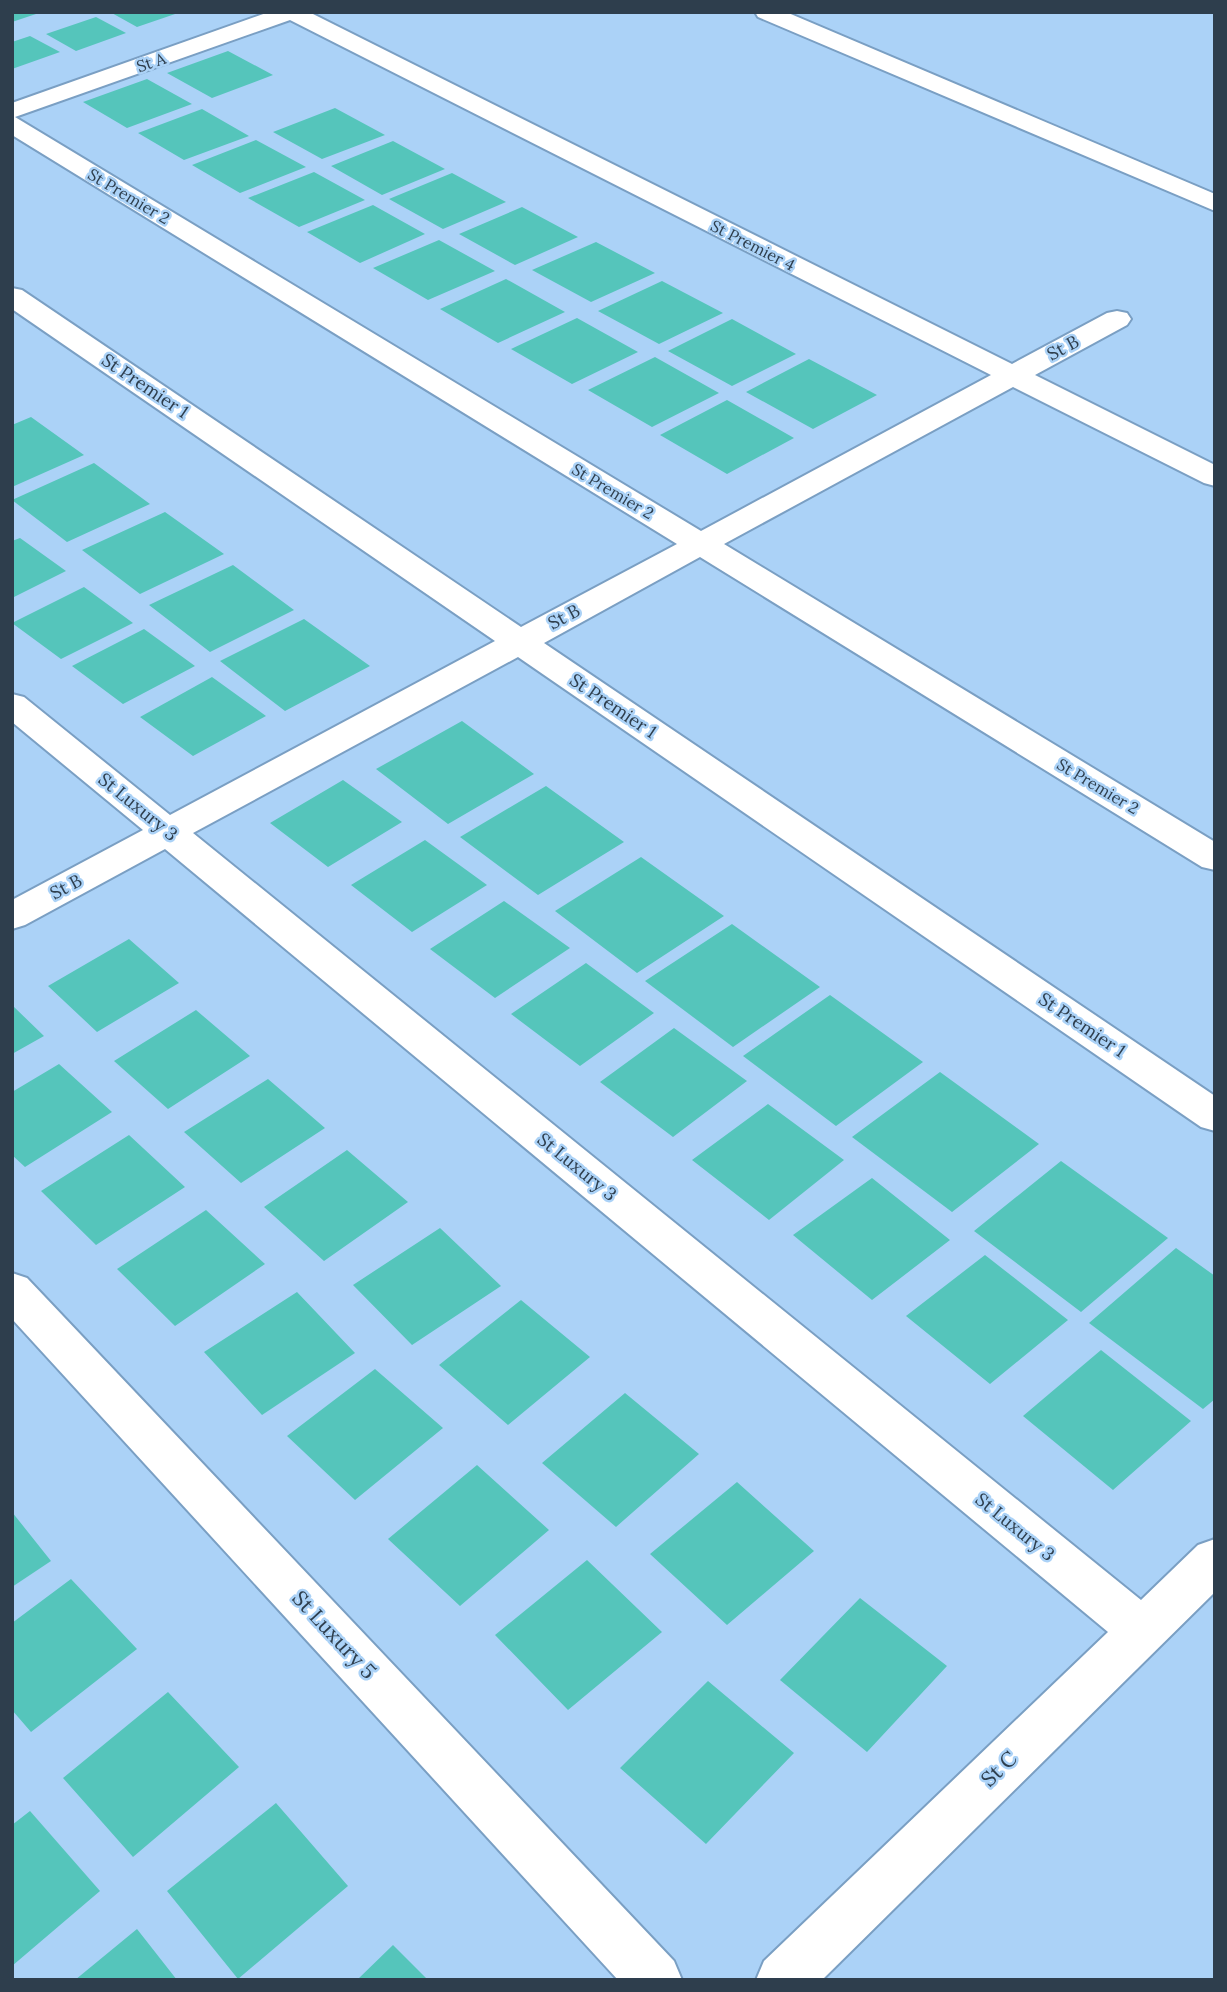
<svg xmlns="http://www.w3.org/2000/svg" width="1227" height="1992" viewBox="0 0 1227 1992" font-family="Lora,serif">
	<rect width="100%" height="100%" fill="#abd2f7"/>
	<path fill="#55c5bb" d="M12,12H39V13L12,22Z
		M110,12H178V13L137,27Z
		M96,17L126,33L76,51L46,34Z
		M30,36L60,52L12,69V42Z
		M228,51L273,75L212,98L167,73Z
		M147,79L192,104L127,128L83,102Z
		M335,108L385,135L322,159L273,132Z
		M202,109L249,136L184,160L138,133Z
		M256,140L306,167L240,193L192,165Z
		M393,141L445,169L382,195L331,166Z
		M314,172L365,200L299,227L248,198Z
		M452,173L506,202L443,229L389,199Z
		M373,205L425,234L360,263L307,232Z
		M522,207L578,237L515,265L459,234Z
		M439,240L495,271L428,300L373,268Z
		M596,242L655,273L591,302L532,270Z
		M506,279L565,312L498,343L440,309Z
		M662,281L723,313L659,344L598,311Z
		M577,318L638,352L572,384L511,349Z
		M732,319L796,354L732,386L668,351Z
		M655,357L719,393L652,427L588,390Z
		M809,359L877,395L813,429L746,392Z
		M727,400L794,438L727,474L660,435Z
		M31,417L84,455L12,487V425Z
		M94,463L150,504L67,542L12,500Z
		M165,512L224,554L140,594L82,550Z
		M20,538L66,571L12,598V541Z
		M233,565L294,610L210,652L149,605Z
		M84,587L133,623L61,659L12,623Z
		M304,619L370,666L285,711L220,661Z
		M144,629L195,666L123,704L72,666Z
		M212,677L266,716L193,756L140,717Z
		M462,721L534,774L448,824L376,769Z
		M343,780L402,822L328,867L270,823Z
		M546,786L624,842L538,895L460,837Z
		M425,840L487,885L412,932L351,885Z
		M641,857L724,916L637,973L555,911Z
		M504,901L570,948L495,998L430,949Z
		M732,924L820,987L733,1047L645,981Z
		M129,939L179,983L97,1032L48,986Z
		M586,963L654,1013L580,1066L511,1014Z
		M830,995L923,1062L836,1126L743,1056Z
		M12,1005L44,1036L12,1054Z
		M196,1010L250,1056L168,1109L114,1061Z
		M674,1028L747,1081L673,1137L600,1082Z
		M59,1064L112,1112L25,1167L12,1155V1092Z
		M940,1072L1039,1144L952,1212L852,1137Z
		M268,1079L325,1128L241,1183L184,1132Z
		M768,1104L844,1160L769,1220L692,1160Z
		M129,1135L185,1187L96,1245L41,1191Z
		M347,1150L408,1202L324,1261L264,1207Z
		M1061,1161L1168,1238L1081,1312L974,1231Z
		M872,1178L950,1240L872,1300L793,1235Z
		M206,1210L265,1264L175,1326L117,1269Z
		M440,1228L501,1286L412,1345L353,1285Z
		M1176,1248L1215,1276V1399L1203,1409L1089,1323Z
		M985,1255L1068,1320L990,1384L906,1316Z
		M297,1292L355,1353L262,1415L204,1352Z
		M521,1300L590,1357L508,1425L439,1365Z
		M1101,1350L1191,1421L1113,1490L1023,1416Z
		M375,1369L443,1428L355,1500L287,1436Z
		M625,1393L699,1454L616,1527L542,1463Z
		M477,1465L549,1530L460,1606L388,1539Z
		M737,1482L814,1551L727,1625L650,1554Z
		M12,1512L51,1561L12,1587Z
		M587,1560L662,1632L568,1710L495,1635Z
		M71,1579L137,1649L31,1732L12,1710V1623Z
		M860,1598L947,1666L867,1752L780,1680Z
		M708,1681L794,1753L706,1844L620,1768Z
		M168,1692L239,1767L133,1857L63,1778Z
		M276,1803L348,1886L238,1979L167,1891Z
		M30,1811L100,1891L12,1966V1825Z
		M137,1929L177,1980H75Z
		M393,1945L428,1980H357Z"/>
	<g fill="none" stroke-linecap="round" stroke-linejoin="round">
		<defs>
			<path id="minor" d="M269,12H309L1012,364L1107,313L1117,311L1127,313L1131,319L1127,325L1035,375L1215,465V486L1204,483L1013,387L724,544L1215,842V870L1202,867L700,557L544,643L1215,1096V1131L1201,1127L518,657L193,833L1141,1600L1198,1545L1215,1539V1592L822,1980H756L764,1961L1108,1632L165,849L25,925L12,929V900L143,830L12,722V694L24,697L170,815L495,641L12,309V288L22,290L521,627L677,544L12,135V103ZM290,20L991,375L701,531L15,117Z
				M755,12H786L1215,194V211L758,17Z
				M12,1273L27,1278L674,1961L682,1980H618L12,1319Z"/>
		</defs>
		<use href="#minor" stroke="#7a9fc3" stroke-width="4"/>
		<use href="#minor" fill="#fff" fill-rule="evenodd"/>
	</g>
	<g text-anchor="middle" stroke-width="5" stroke-linejoin="round" paint-order="stroke">
		<g font-size="16" fill="#2e3e4d" stroke="#abd2f7">
			<text transform="translate(151 62) rotate(-19)" y="6">St A</text>
			<text transform="translate(129 196) rotate(31)" y="6">St Premier 2</text>
			<text transform="translate(753 245) rotate(27)" y="6">St Premier 4</text>
			<text transform="translate(613 491) rotate(31)" y="6">St Premier 2</text>
			<text transform="translate(1098 786) rotate(31)" y="6">St Premier 2</text>
		</g>
		<g font-size="18" fill="#2e3e4d" stroke="#abd2f7">
			<text transform="translate(1063 348) rotate(-28)" y="6">St B</text>
			<text transform="translate(145 386) rotate(34)" y="6">St Premier 1</text>
			<text transform="translate(564 617) rotate(-28)" y="6">St B</text>
			<text transform="translate(613 706) rotate(34)" y="6">St Premier 1</text>
			<text transform="translate(138 807) rotate(39)" y="6">St Luxury 3</text>
			<text transform="translate(66 887) rotate(-28)" y="6">St B</text>
			<text transform="translate(1082 1025) rotate(34)" y="6">St Premier 1</text>
			<text transform="translate(577 1167) rotate(39)" y="6">St Luxury 3</text>
			<text transform="translate(1015 1527) rotate(39)" y="6">St Luxury 3</text>
		</g>
		<g font-size="21" fill="#2e3e4d" stroke="#abd2f7">
			<text transform="translate(334 1635) rotate(47)" y="7">St Luxury 5</text>
			<text transform="translate(999 1769) rotate(-44)" y="7">St C</text>
		</g>
	</g>
	<rect width="1227" height="1992" fill="none" stroke="#2e3e4d" stroke-width="28"/>
</svg>
